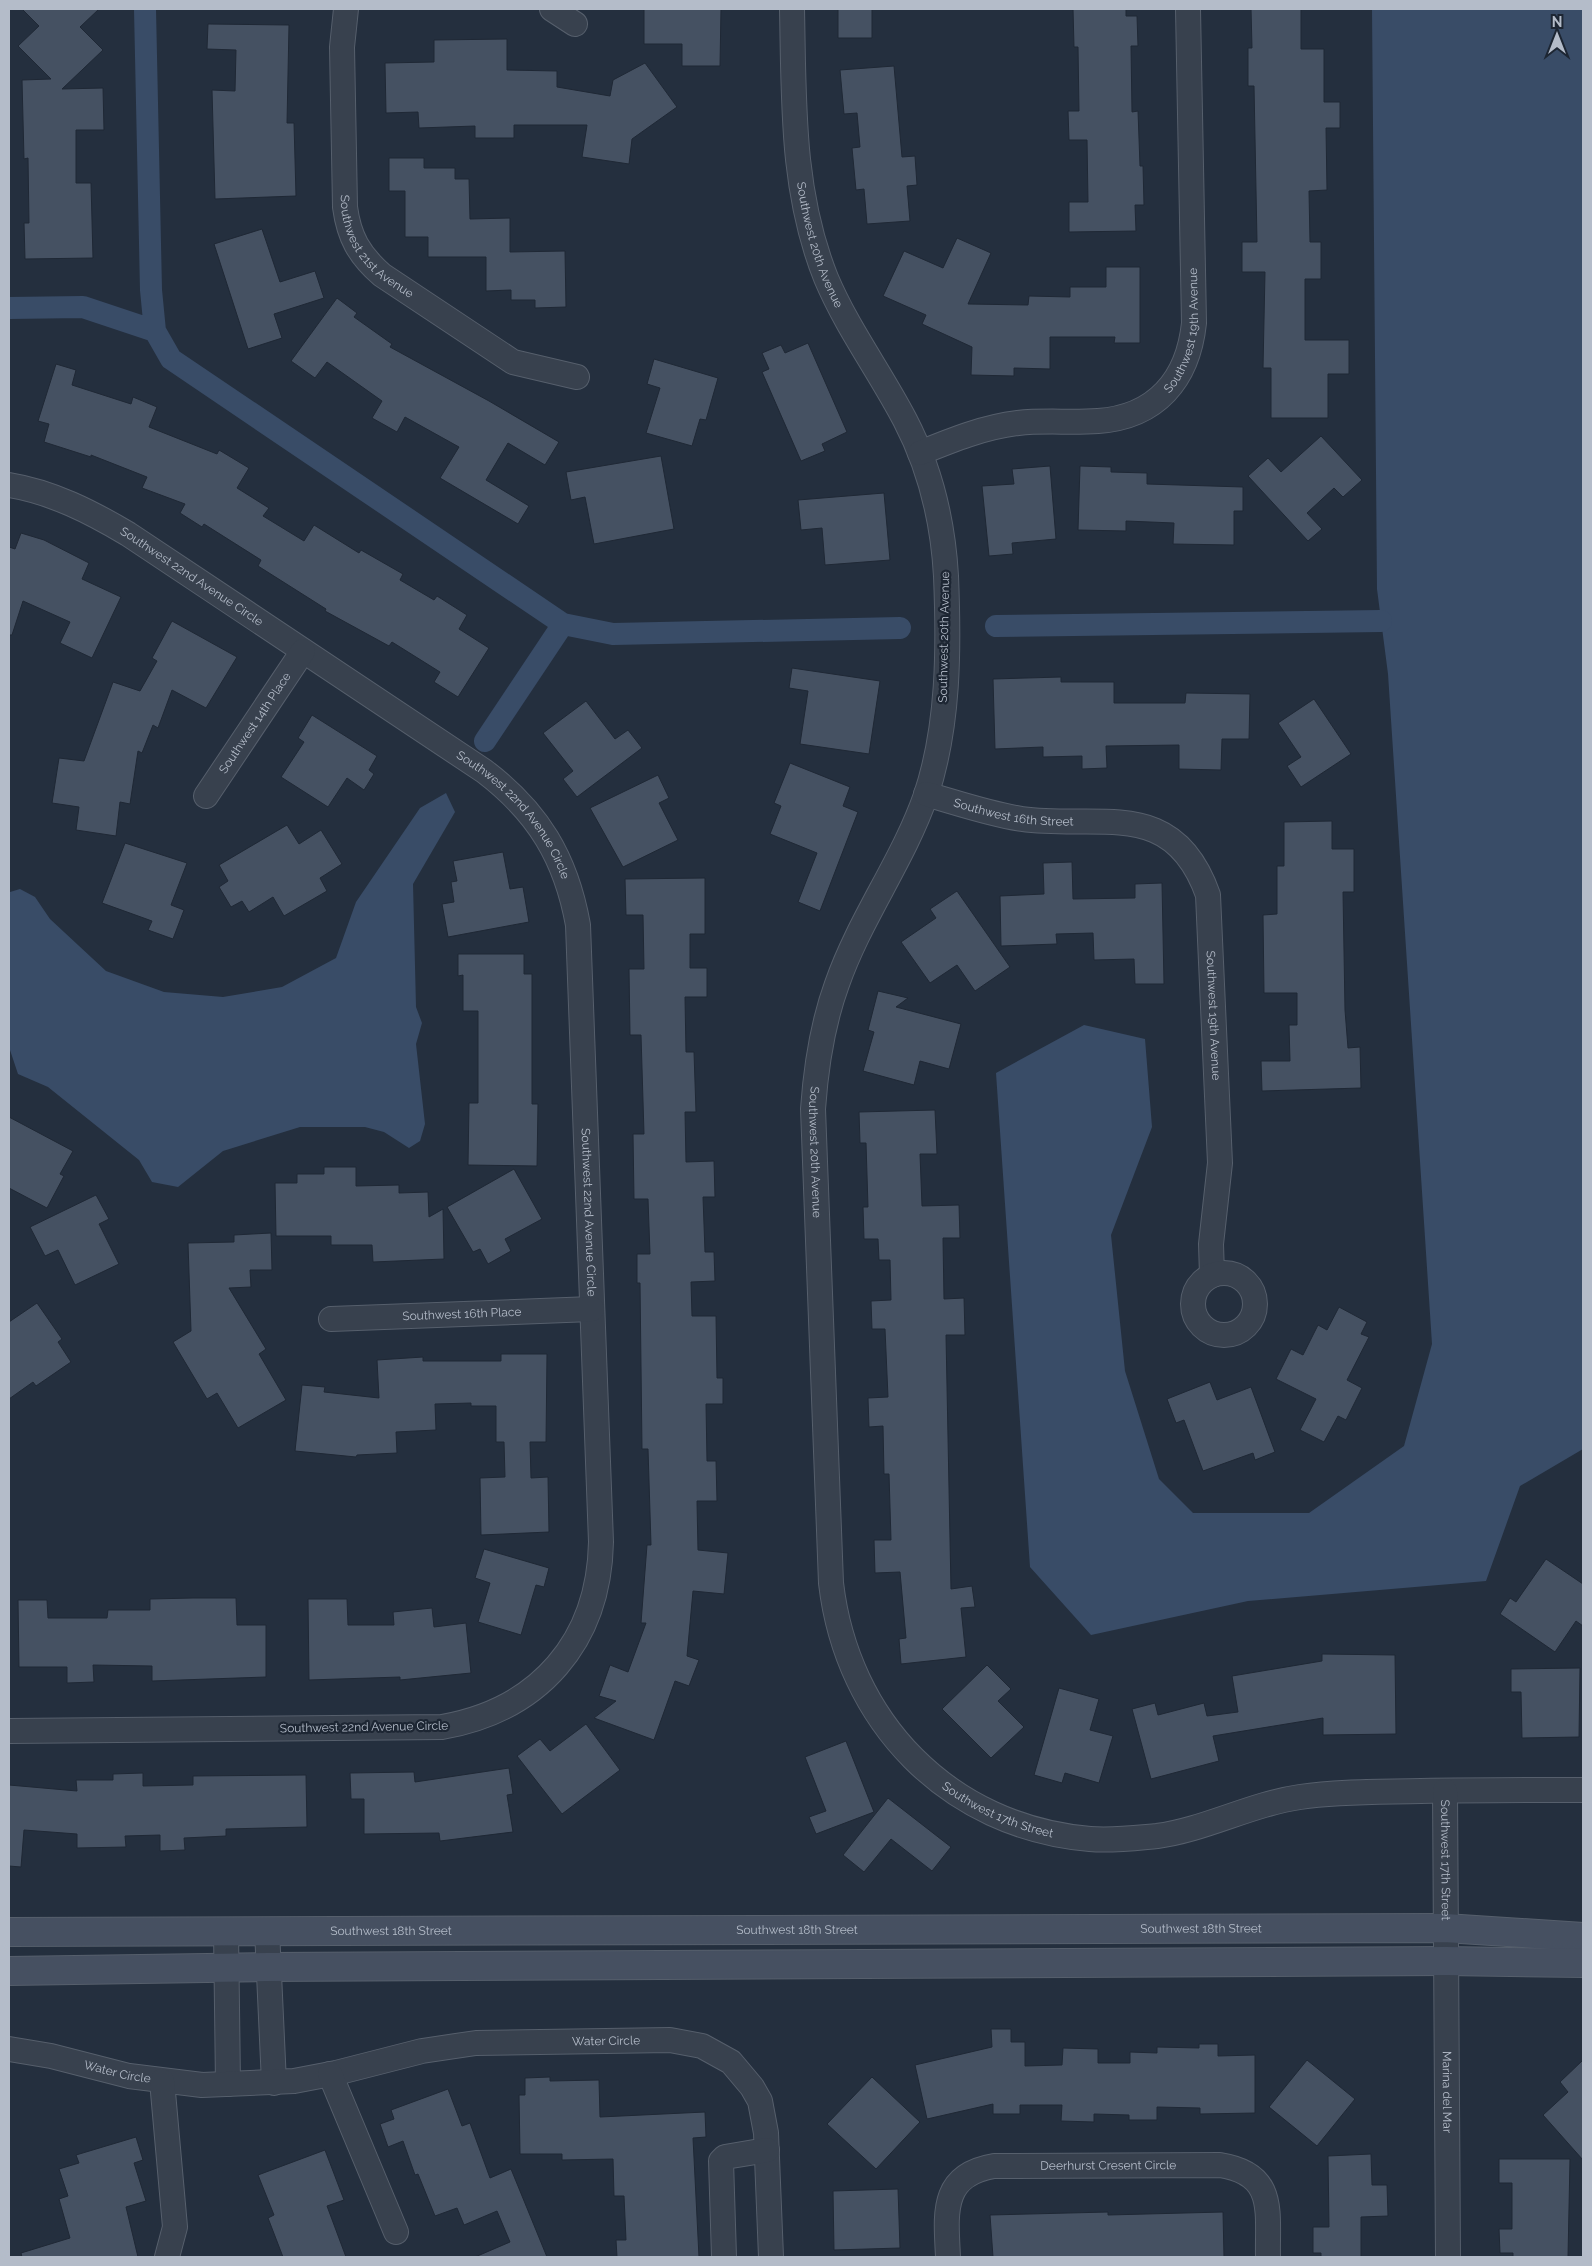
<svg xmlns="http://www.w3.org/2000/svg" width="1592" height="2266" viewBox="0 0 1592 2266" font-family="Raleway,sans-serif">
	<rect width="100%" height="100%" fill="#242f3e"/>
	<path fill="#394c67" d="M1372,9H1583V1449L1520,1486L1486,1581L1248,1601L1091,1635L1030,1567L996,1073L1084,1025L1145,1039L1152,1127L1111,1235L1125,1371L1159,1479L1193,1513H1309L1404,1446L1432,1344L1388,674L1377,589Z
		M446,793L455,812L413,884L416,1007L422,1023L416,1044L425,1124L420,1141L409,1148L384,1132L365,1127H300L223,1151L178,1187L152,1182L139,1160L48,1087L18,1074L9,1047L10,892L20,889L35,897L50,919L106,971L164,992L223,997L282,987L336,958L356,902L420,808Z"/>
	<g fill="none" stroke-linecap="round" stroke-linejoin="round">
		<path stroke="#394c67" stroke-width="22" d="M145,9L151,290L155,331L171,359L563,624L613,634L900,628
			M9,308L83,307L155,331
			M996,626L1381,621
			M485,741L563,624"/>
	</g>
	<path fill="#455162" stroke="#1f2835" d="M22,9H99L80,27L103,50L62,89L103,88L104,130H76V183H91L93,258L25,259L24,223H29L28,158L24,159L22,80L51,79L18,46L39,26Z
		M644,9H721L720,66H682V44H644Z
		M838,9H872V38H838Z
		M1073,9H1126V16H1137L1138,46H1131L1132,112L1138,111L1140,166H1143L1144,205H1135L1136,231L1069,232V202H1088L1087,140H1069L1068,111H1079L1078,47H1074Z
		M1251,9H1301V49H1324V102H1340V128H1326L1327,190L1309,191L1310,242H1321V279H1305V340H1349V374H1328V418H1271V368H1263L1265,272H1242V242H1257L1254,86H1248V48H1252Z
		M208,24L289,25L287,123H294L296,196L215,199L212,90L235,91L236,50L207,49Z
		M507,39V70L557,71V87L610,96L613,80L645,63L677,107L632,139L629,164L582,157L587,125H514V138H475V126L419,128L418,112L386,113L385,63L434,62V40Z
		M894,66L902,157L915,156L917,185L907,186L910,221L867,224L864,189L856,190L852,148L860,147L857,113L844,114L840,70Z
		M389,158H424V168H455V179H469L470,219L510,218V252L565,251L566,307L535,308V300H511V290L486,291V257H428V237H405V191H389Z
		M262,229L280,282L315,271L324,298L274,314L282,338L248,349L214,244Z
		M957,238L991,253L968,304L1028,305L1029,296L1070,297V287H1106V267H1140V343H1114L1115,337H1050V369L1014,368V376L971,375L972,347L922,324L926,315L883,296L904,251L943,268Z
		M337,298L357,313L354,317L392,344L390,347L489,401L559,442L545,465L508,443L486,480L529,506L518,524L440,478L459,447L405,417L397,432L372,418L382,401L327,362L315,378L291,361Z
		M808,343L847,432L822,444L825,451L801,461L762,372L769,369L762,353L781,345L785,353Z
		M654,359L718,378L706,420L700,419L692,446L646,433L660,388L647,384Z
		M56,364L76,370L72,385L131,404L133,397L157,407L149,427L217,454L219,450L249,468L237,488L269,508L263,516L304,541L314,525L359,553L361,550L403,574L400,580L434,600L437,596L467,615L459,629L489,648L458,697L434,682L440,672L392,642L389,646L325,611L326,609L258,566L261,560L204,524L202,527L180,513L185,504L142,488L147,477L91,455V457L44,442L49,424L38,421Z
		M1321,436L1362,480L1343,497L1334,488L1307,513L1322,529L1308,541L1248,476L1268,458L1281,472Z
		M661,456L674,529L594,544L585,497L571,500L566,472Z
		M1050,466L1056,539L1012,543L1013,554L989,556L982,486L1014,484L1012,469Z
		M1080,466L1111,467V472L1147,473V484L1243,487V511H1234V545L1173,544L1174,523L1126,521V531L1078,530Z
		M884,493L890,560L825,565L822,528L801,530L798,500Z
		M21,533L44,540L89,563L82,579L121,597L92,658L60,643L70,622L23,601L12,635H9V547L15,549Z
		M172,621L237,657L206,708L172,690L158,728L153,725L142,753L138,751L130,804L120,802L116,836L76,830L79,807L52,803L59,758L84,761L113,682L140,691L157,661L152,658Z
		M792,668L880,681L869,754L800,744L808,691L789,688Z
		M1061,677V682H1114V703H1185L1186,693L1250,694L1249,739H1222L1221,770L1179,769V745L1106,746L1107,768L1082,769V756L1043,757V747L995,749L993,679Z
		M1314,699L1351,754L1301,787L1287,766L1301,757L1278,723Z
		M586,701L615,739L628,730L642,748L577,797L563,779L573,771L543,733Z
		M312,715L377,756L369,770L374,774L364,790L347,778L328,807L281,777L304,742L298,738Z
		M790,763L850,787L843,806L858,812L820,911L798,902L817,853L770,834L781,806L774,803Z
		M658,775L669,798L659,803L678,840L623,867L590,808Z
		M1332,821V849H1354V892H1343L1345,1010L1348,1048L1360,1047L1361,1088L1262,1091L1261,1061H1290L1289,1025H1297V993H1264L1263,915L1277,914V866H1284V822Z
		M287,825L299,844L321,830L342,864L320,878L327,891L284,916L273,897L249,912L242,901L231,907L219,887L228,881L219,865Z
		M125,843L187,863L171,905L184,910L173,939L148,930L152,921L102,903Z
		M503,852L510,889L523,887L529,922L448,937L442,904L454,902L451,882L457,881L453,861Z
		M1072,862L1073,899L1135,898V884L1162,883L1164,984H1135L1134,959L1094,960L1093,933L1056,934L1057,944L1001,946L1000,896L1044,894L1043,863Z
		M705,878V934H690V968H707V997H685L686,1052H694L696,1112H685L686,1162L714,1161L715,1197H703L705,1252H714L715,1281L691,1282L692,1316H716L717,1378H723V1404H706L707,1461H716L717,1501H697L698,1550L728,1553L724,1594L693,1591L687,1656L699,1660L689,1686L675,1681L654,1740L594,1718L616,1701L599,1696L610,1665L628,1672L646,1623H641L647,1545H651L648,1449H642L640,1283H637V1254H650L648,1199H634L633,1134H644L641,1035H630L629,969H644L643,915H626L625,879Z
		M957,891L1010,967L975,991L957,965L930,983L901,942L936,918L930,909Z
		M458,954H524V974H532V1104H538L537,1166L468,1165L469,1103H478V1011H463V975L458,976Z
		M878,991L908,998L896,1007L961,1024L949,1069L920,1061L914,1085L863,1071L874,1032L868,1030Z
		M935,1110L937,1154H920L922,1206L959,1205L960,1238H943L944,1299L964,1298L965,1335H946L951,1589L972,1586L975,1607L961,1608L966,1657L901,1664L899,1639L906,1638L900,1572L875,1573L874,1540H891L889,1474H884L883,1426L869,1427L868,1398L888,1397L885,1329H872L871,1301L891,1300L890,1260H879L878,1239H864L863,1207H868L866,1143H860L859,1112Z
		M9,1117L73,1151L60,1174L64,1176L47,1208L9,1188Z
		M324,1167H356V1186L399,1185V1193L428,1192L429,1217L443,1209L444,1259L373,1262L372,1245H331V1236H276L275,1183H297V1174H324Z
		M514,1169L542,1219L505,1239L511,1251L488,1264L480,1249L473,1252L447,1207Z
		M96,1195L109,1219L99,1224L119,1264L75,1285L58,1250L45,1256L30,1227Z
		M271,1233L272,1270H250L251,1287L229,1288L266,1349L259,1354L286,1400L238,1428L217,1393L207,1399L173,1342L191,1331L188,1243L234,1242V1235Z
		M37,1303L62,1339L58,1342L71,1362L36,1386L33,1382L9,1399V1322Z
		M1339,1307L1367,1322L1361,1334L1369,1337L1347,1380L1362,1388L1346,1420L1338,1416L1324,1442L1300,1430L1316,1399L1276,1379L1291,1349L1303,1355L1318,1325L1327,1330Z
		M501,1354H547L546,1442H530L531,1478L548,1477L549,1532L481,1535L480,1478L505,1477L504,1442H496V1406H471V1403L435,1404L436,1430L396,1432L397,1453L357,1455L356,1457L295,1451L302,1385L325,1387L324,1392L379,1398L377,1360L423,1357V1361H501Z
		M1210,1382L1217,1400L1251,1387L1275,1452L1255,1460L1253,1453L1203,1471L1184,1420L1176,1423L1167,1399Z
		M484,1549L549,1568L544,1587L536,1585L521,1635L478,1622L490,1583L475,1578Z
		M1546,1559L1583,1584V1626L1576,1621L1555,1652L1500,1614L1510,1598L1516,1602Z
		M193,1598H236L237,1625H266V1677L152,1681V1666L93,1665L94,1682L67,1683V1667H19L18,1600H47L48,1618H107L108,1610H150V1599Z
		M308,1599H347L348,1625H394L393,1612L432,1608L434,1627L466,1623L471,1673L400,1680V1677L309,1680Z
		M1322,1654L1395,1655L1396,1734L1323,1735V1718L1213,1736L1219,1761L1151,1779L1132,1709L1155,1703L1158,1715L1204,1703L1207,1716L1238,1712L1232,1676L1322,1661Z
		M987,1665L1011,1689L998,1701L1024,1727L991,1758L942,1709Z
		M1580,1668L1579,1737L1522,1738L1521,1692H1511V1669Z
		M1059,1688L1099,1699L1090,1730L1113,1736L1099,1783L1065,1773L1062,1783L1034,1775Z
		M586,1724L620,1770L562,1814L517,1756L540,1739L550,1751Z
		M846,1741L874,1812L816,1834L809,1817L826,1811L805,1757Z
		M509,1768L513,1794L507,1795L513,1832L440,1841L439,1833L364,1834V1799H351L350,1773L414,1772L415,1782Z
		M143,1773V1786L193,1785V1776L306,1775L307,1827L226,1829V1836L184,1838L185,1850L160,1851V1835L125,1836L126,1847L77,1848V1834L24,1830L21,1867L9,1866V1785L77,1791L76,1780H113V1774Z
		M888,1798L951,1847L932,1871L891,1839L864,1872L843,1855Z
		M991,2029H1011V2042H1025V2066L1062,2065L1063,2048L1098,2049V2063H1130V2052L1157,2053V2047L1199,2048V2044H1218V2056L1255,2055V2113L1200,2114V2108L1157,2107V2120H1129V2115L1094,2114V2122L1061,2121L1062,2105H1020V2114H993V2104L927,2119L915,2065L992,2047Z
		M1307,2060L1355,2099L1317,2146L1269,2107Z
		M1583,2060V2160L1543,2115L1568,2092L1560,2082Z
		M550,2077V2081L599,2080L600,2117L705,2112L706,2137L693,2138L699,2257H617L616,2240H626L624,2196H614L613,2159L562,2160V2154H520L519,2095H525V2078Z
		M872,2077L920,2122L876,2169L827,2124Z
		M448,2089L462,2126L470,2123L490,2178L511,2169L547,2257H475L510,2242L497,2211L464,2225L457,2208L435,2216L418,2174L415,2175L403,2141L388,2147L380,2124L394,2119L391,2110Z
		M136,2137L143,2160L134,2163L146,2201L126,2207L138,2257H22L21,2253L70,2238L59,2199L68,2196L59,2169L79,2163L76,2155Z
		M325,2150L344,2200L327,2206L346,2257H283L268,2218L274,2215L258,2175Z
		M1371,2154L1372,2185H1387L1388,2216L1361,2217V2257H1321V2253H1313V2227H1329L1328,2156Z
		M1499,2159H1570L1568,2257H1513V2253H1500L1499,2229H1512V2183H1499Z
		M898,2189L900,2248L834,2250L833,2191Z
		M1108,2212V2215L1223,2212L1224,2257H993L990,2215Z"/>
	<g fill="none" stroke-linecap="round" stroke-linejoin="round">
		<defs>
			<g id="minor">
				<path id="s1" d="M346,9L342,47L345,207C349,237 359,255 382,275L513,362L577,377"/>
				<path d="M552,9L575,24"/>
				<path id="s2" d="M792,9C794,100 791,191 826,278C847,328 880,372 905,420C930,468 943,522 946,576C949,648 949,726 926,795C903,861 860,918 837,984C822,1025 816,1066 813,1109L831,1583C847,1721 948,1827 1090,1839C1112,1841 1135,1838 1157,1836C1204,1830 1251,1804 1300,1797C1340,1791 1381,1792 1421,1791C1475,1790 1529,1790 1583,1790"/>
				<path id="s3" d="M920,453C952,440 984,427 1018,423C1044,420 1071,423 1098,421C1156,417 1188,380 1194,323L1188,9"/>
				<path id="s4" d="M9,485C52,492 91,512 128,534L484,771C538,812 566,858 578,925L601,1542C599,1642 539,1710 442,1727L9,1731"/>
				<path id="s5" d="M926,794C958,803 989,814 1022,819C1101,830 1173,796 1208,895L1220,1163L1211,1244L1212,1275"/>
				<path id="s6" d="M206,796L303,651"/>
				<circle cx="1224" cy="1304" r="31"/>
				<path id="s7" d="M331,1319L592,1309"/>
				<path id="s8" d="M1445,1791L1448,2257"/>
				<path d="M267,1930L274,2083"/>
				<path d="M226,1931L228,2084"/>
				<path id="s9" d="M9,2049L51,2056L129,2076L202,2085L294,2081L336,2073L422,2051L476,2043L670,2040L702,2046L731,2062L752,2087L760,2101L766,2133L771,2257"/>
				<path d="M330,2074L396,2232"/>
				<path d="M162,2081L175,2227L167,2257"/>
				<path d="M724,2257L721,2161L725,2157L767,2150"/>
				<path id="s10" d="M948,2257C946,2214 940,2175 994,2166L1220,2165C1277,2174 1267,2212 1268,2257"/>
			</g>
			<g id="secondary">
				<path id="s11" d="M9,1932L1445,1928L1583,1937"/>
				<path d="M9,1971L268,1967L1446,1961L1583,1963"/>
			</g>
		</defs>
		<use href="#minor" stroke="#565f6c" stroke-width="26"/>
		<use href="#secondary" stroke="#565f6c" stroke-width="30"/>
		<use href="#minor" stroke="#38414e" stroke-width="24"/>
		<use href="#secondary" stroke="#465061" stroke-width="28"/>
	</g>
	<g text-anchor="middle" stroke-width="4.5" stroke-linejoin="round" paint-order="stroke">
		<g font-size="12" fill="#b4bcc9" stroke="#1d2633">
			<text dy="4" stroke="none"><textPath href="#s1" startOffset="250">Southwest 21st Avenue</textPath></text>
			<text dy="4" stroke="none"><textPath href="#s2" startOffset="239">Southwest 20th Avenue</textPath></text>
			<text dy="4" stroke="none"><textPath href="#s3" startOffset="324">Southwest 19th Avenue</textPath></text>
			<text dy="4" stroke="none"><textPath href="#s4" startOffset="206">Southwest 22nd Avenue Circle</textPath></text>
			<text transform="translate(944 637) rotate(-89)" y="4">Southwest 20th Avenue</text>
			<text dy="4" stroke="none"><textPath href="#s6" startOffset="88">Southwest 14th Place</textPath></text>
			<text dy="4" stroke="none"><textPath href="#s5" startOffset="90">Southwest 16th Street</textPath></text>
			<text dy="4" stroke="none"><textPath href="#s4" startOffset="610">Southwest 22nd Avenue Circle</textPath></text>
			<text dy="4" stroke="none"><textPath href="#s5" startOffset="440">Southwest 19th Avenue</textPath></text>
			<text dy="4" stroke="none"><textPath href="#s2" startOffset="1199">Southwest 20th Avenue</textPath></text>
			<text dy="4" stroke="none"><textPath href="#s4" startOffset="1030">Southwest 22nd Avenue Circle</textPath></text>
			<text dy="4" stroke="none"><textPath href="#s7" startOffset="131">Southwest 16th Place</textPath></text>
			<text transform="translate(364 1727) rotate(-1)" y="4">Southwest 22nd Avenue Circle</text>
			<text dy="4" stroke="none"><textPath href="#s2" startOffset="1928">Southwest 17th Street</textPath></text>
			<text dy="4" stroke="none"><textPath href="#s8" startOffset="69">Southwest 17th Street</textPath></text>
			<text dy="4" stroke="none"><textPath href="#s11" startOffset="1192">Southwest 18th Street</textPath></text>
			<text dy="4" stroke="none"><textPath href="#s11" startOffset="382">Southwest 18th Street</textPath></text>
			<text dy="4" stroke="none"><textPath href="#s11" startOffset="788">Southwest 18th Street</textPath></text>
			<text dy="4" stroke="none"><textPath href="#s9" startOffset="605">Water Circle</textPath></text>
			<text dy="4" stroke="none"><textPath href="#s9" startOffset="111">Water Circle</textPath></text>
			<text dy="4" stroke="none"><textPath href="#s8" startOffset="301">Marina del Mar</textPath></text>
			<text dy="4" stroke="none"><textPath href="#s10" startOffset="231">Deerhurst Cresent Circle</textPath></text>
		</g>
	</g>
	<rect width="1592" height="2266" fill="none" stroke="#b4bcc9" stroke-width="20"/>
	<g transform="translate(1557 35)" stroke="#1d2633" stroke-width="4" paint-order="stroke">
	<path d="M0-4L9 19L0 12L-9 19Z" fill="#b4bcc9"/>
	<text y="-8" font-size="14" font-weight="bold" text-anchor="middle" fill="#b4bcc9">N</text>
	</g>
</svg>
